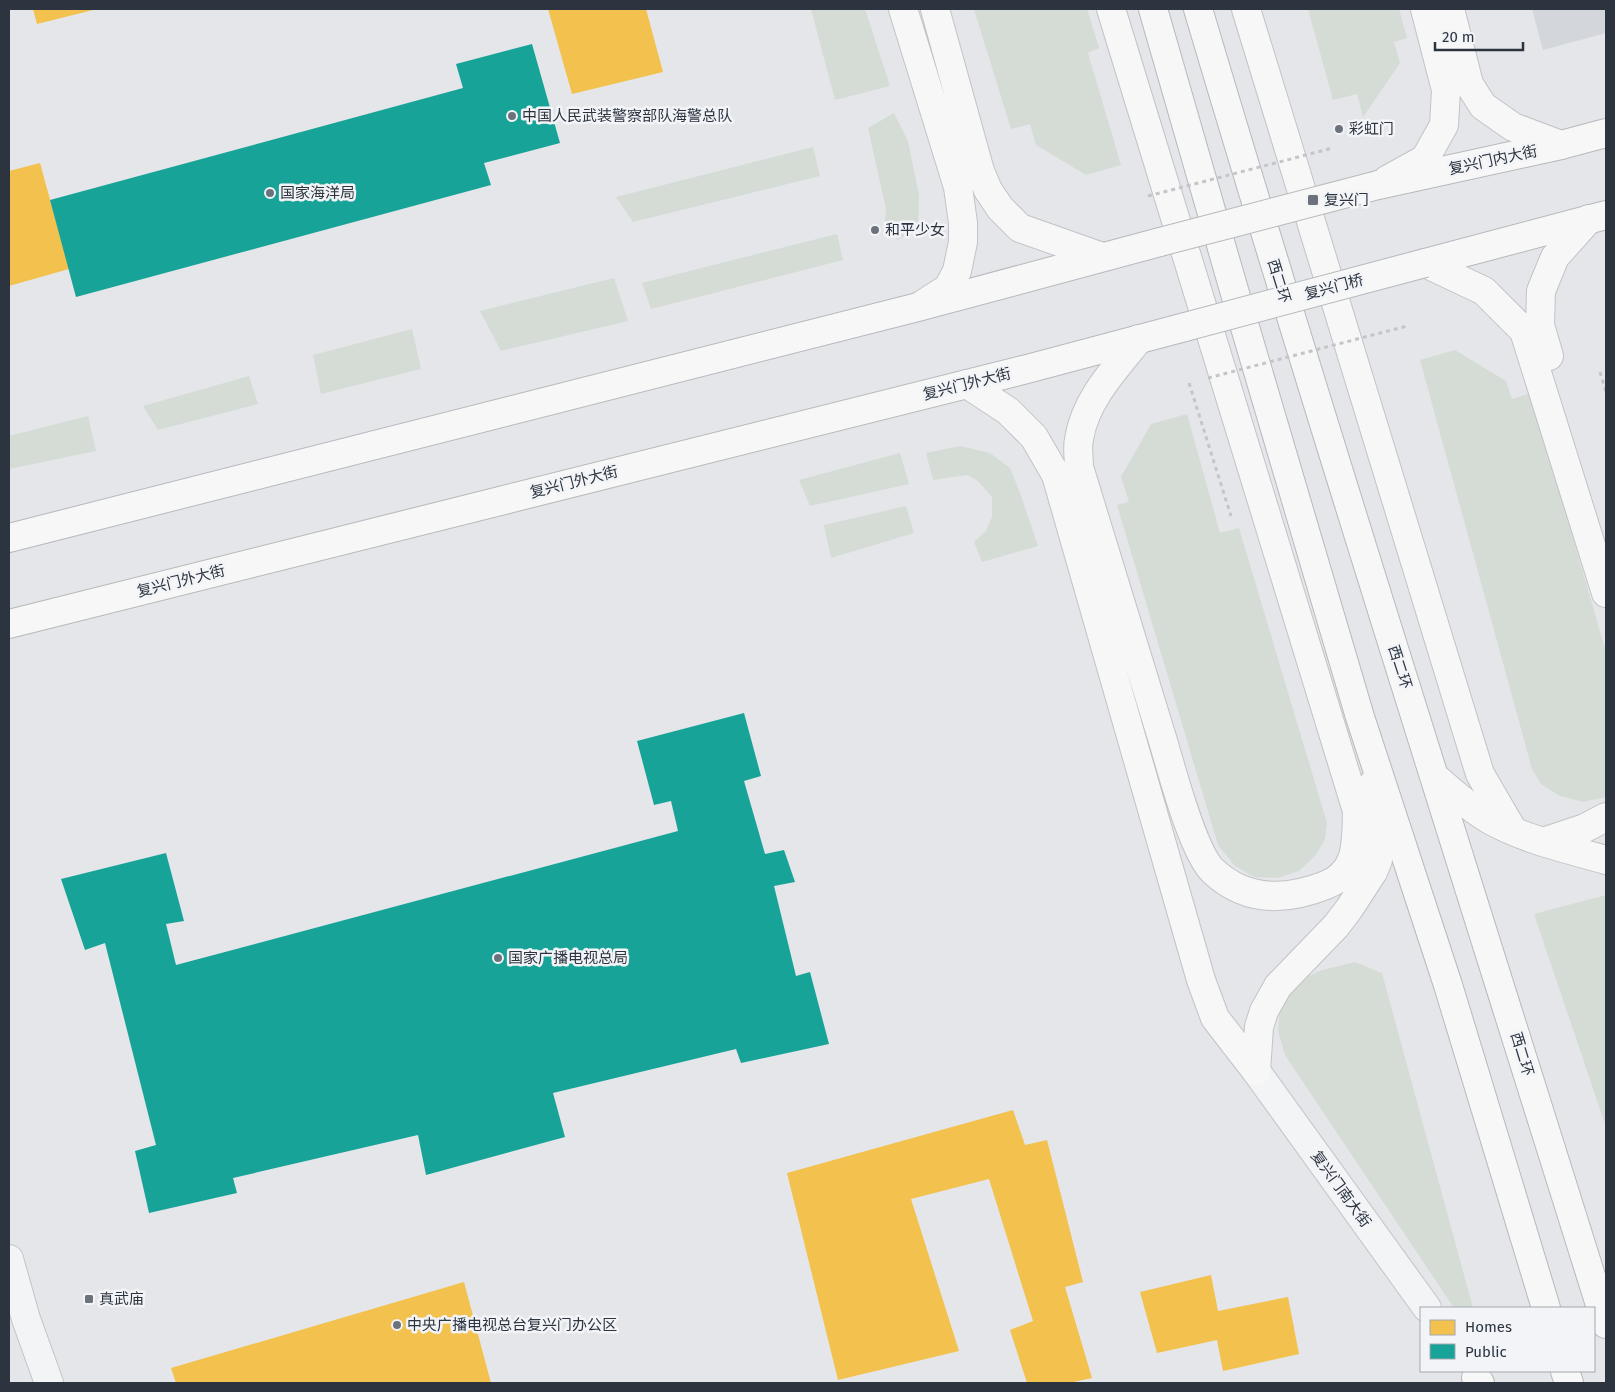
<svg xmlns="http://www.w3.org/2000/svg" width="1615" height="1392" viewBox="0 0 1615 1392" font-family="'Fira Sans','Noto Sans SC',sans-serif">
	<rect width="100%" height="100%" fill="#e4e6e9"/>
	<path fill="#d3d6db" d="M1532,9H1606V33L1543,50Z"/>
	<path fill="#d5dcd5" d="M811,9H865L890,86L835,100Z
		M974,9H1087L1099,48L1088,53L1121,165L1086,175L1036,145L1030,124L1011,129Z
		M1308,9H1399L1407,38L1394,42L1400,63L1363,117L1357,94L1333,100Z
		M894,113L908,141L919,195L918,227L898,240L884,228L886,209L868,128Z
		M813,147L820,176L633,222L616,197Z
		M837,234L843,260L651,309L642,283Z
		M614,278L628,321L501,351L480,311Z
		M412,329L421,369L321,394L313,355Z
		M1455,350L1506,381L1512,399L1531,393L1606,652V797L1583,802L1560,796L1541,784L1532,769L1420,360Z
		M249,376L258,404L158,430L143,406Z
		M1187,414L1220,533L1239,528L1327,823L1325,839L1316,855L1299,871L1277,878L1254,877L1235,866L1218,845L1117,505L1129,502L1121,477L1151,424Z
		M88,416L96,451L9,469V436Z
		M960,446L990,453L1010,468L1020,493L1038,546L982,562L974,542L986,531L992,517V497L978,481L967,475L933,480L926,453Z
		M900,453L909,484L810,506L799,480Z
		M906,506L914,533L831,558L824,525Z
		M1606,895V1127L1534,914Z
		M1355,962L1382,973L1473,1308H1454L1285,1055L1278,1031L1280,1004L1300,980L1322,970Z"/>
	<path fill="#f2c14e" d="M33,9H97L37,24Z
		M548,9H646L663,72L572,94Z
		M40,163L69,269L9,286V171Z
		M1013,1110L1025,1145L1047,1140L1083,1282L1065,1287L1092,1378L1069,1383H1027L1010,1330L1033,1321L989,1179L911,1199L959,1351L838,1380L787,1173Z
		M1211,1275L1218,1311L1288,1297L1299,1354L1223,1371L1217,1340L1157,1353L1140,1292Z
		M464,1282L491,1383H176L171,1368Z"/>
	<path fill="#17a398" d="M532,44L560,143L484,163L491,185L76,297L50,200L463,88L456,64Z
		M744,713L761,776L744,781L765,854L784,850L795,882L774,886L796,976L810,972L829,1044L741,1063L736,1049L553,1093L565,1137L426,1175L418,1135L233,1178L237,1193L149,1213L135,1151L156,1145L105,943L85,950L61,879L166,853L184,921L166,924L176,965L678,831L671,801L654,805L637,741Z"/>
	<g fill="none" stroke-linecap="round" stroke-linejoin="round">
		<defs>
			<path id="tertiary" d="M1256,1071L1427,1308
				M9,1259L26,1319L49,1383"/>
			<path id="primary" d="M903,9L958,187L963,223V242L957,271L948,288L920,306
				M935,9L980,171L988,190L1000,208L1020,228L1102,257
				M1111,9L1357,811C1356,841 1359,872 1326,885C1286,901 1246,902 1213,871C1193,852 1172,771 1163,741C1135,650 1107,558 1079,467C1079,458 1077,448 1079,439C1085,400 1115,369 1139,339
				M1246,9L1480,774L1512,829
				M1450,9L1469,84L1483,106L1513,127L1561,145
				M1387,180L1425,159L1444,125L1446,90L1425,9
				M1425,263L1484,291L1524,331L1606,593
				M1549,356L1540,325L1541,291L1555,257L1589,219
				M967,384L1008,411L1034,437L1056,475L1201,980L1215,1018L1256,1071
				M1436,778C1453,793 1470,808 1490,820C1526,840 1568,849 1606,860
				M1543,842L1585,828L1606,817
				M1256,1071L1259,1027L1264,1011L1278,986L1336,926L1349,909L1373,872L1378,860V842L1372,785"/>
			<path id="trunk" d="M1153,9L1234,290L1360,717L1448,985L1546,1308
				M1198,9C1329,449 1469,886 1606,1324
				M1378,185L1561,145L1606,133
				M1425,263L1606,215
				M9,538L918,307L1160,242
				M9,624L1027,369L1185,327
				M1565,1371L1569,1383
				M1476,1378L1480,1383"/>
		</defs>
		<use href="#tertiary" stroke="#c2c4c7" stroke-width="30"/>
		<use href="#primary" stroke="#c1c3c6" stroke-width="30"/>
		<use href="#trunk" stroke="#b6b9bc" stroke-width="30"/>
		<path stroke="#c5c5c8" stroke-width="3" stroke-dasharray="4 4" stroke-linecap="butt" d="M1600,372L1606,392
			M1189,383L1231,516"/>
		<use href="#tertiary" stroke="#f3f4f5" stroke-width="28"/>
		<use href="#primary" stroke="#f7f7f7" stroke-width="28"/>
		<use href="#trunk" stroke="#f7f7f7" stroke-width="28"/>
		<defs>
			<path id="trunk-bridge" d="M1160,242L1378,185
				M1185,327L1425,263"/>
		</defs>
		<use href="#trunk-bridge" stroke="#b6b9bc" stroke-width="30" stroke-linecap="butt"/>
		<path stroke="#c5c5c8" stroke-width="3" stroke-dasharray="4 4" stroke-linecap="butt" d="M1148,196L1333,148
			M1208,378L1407,326"/>
		<use href="#trunk-bridge" stroke="#f7f7f7" stroke-width="28"/>
	</g>
	<g fill="#6c727b" stroke="#f2f4f7" stroke-width="2">
		<circle cx="512" cy="116" r="5"/>
		<circle cx="1339" cy="129" r="5"/>
		<circle cx="270" cy="193" r="5"/>
		<rect x="1307" y="194" width="12" height="12" rx="2.5"/>
		<circle cx="875" cy="230" r="5"/>
		<circle cx="498" cy="958" r="5"/>
		<rect x="84" y="1294" width="10" height="10" rx="2.5"/>
		<circle cx="397" cy="1325" r="5"/>
	</g>
	<g text-anchor="middle" stroke-width="5" stroke-linejoin="round" paint-order="stroke">
		<g font-size="15" fill="#2c3440" stroke="#f2f4f7" text-anchor="start">
			<text x="522" y="121">中国人民武装警察部队海警总队</text>
			<text x="1349" y="134">彩虹门</text>
			<text x="280" y="198">国家海洋局</text>
			<text x="1324" y="205">复兴门</text>
			<text x="885" y="235">和平少女</text>
			<text x="508" y="963">国家广播电视总局</text>
			<text x="99" y="1304">真武庙</text>
			<text x="407" y="1330">中央广播电视总台复兴门办公区</text>
		</g>
		<g font-size="15" fill="#2c3440" stroke="#f2f4f7">
			<text transform="translate(1493 160) rotate(-12)" y="5">复兴门内大街</text>
			<text transform="translate(1279 281) rotate(73)" y="5">西二环</text>
			<text transform="translate(1334 287) rotate(-15)" y="5">复兴门桥</text>
			<text transform="translate(967 384) rotate(-14)" y="5">复兴门外大街</text>
			<text transform="translate(574 482) rotate(-14)" y="5">复兴门外大街</text>
			<text transform="translate(181 581) rotate(-14)" y="5">复兴门外大街</text>
			<text transform="translate(1400 667) rotate(72)" y="5">西二环</text>
			<text transform="translate(1522 1054) rotate(73)" y="5">西二环</text>
			<text transform="translate(1341 1189) rotate(54)" y="5">复兴门南大街</text>
		</g>
	</g>
	<rect width="1615" height="1392" fill="none" stroke="#2c3440" stroke-width="20"/>
	<rect x="1420" y="1307" width="175" height="65" fill="#f2f4f7" stroke="#a3a7ae"/>
	<rect x="1430" y="1320" width="25" height="15" fill="#f2c14e" stroke="#a3a7ae"/>
	<text x="1465" y="1332" font-size="15" fill="#2c3440">Homes</text>
	<rect x="1430" y="1344" width="25" height="15" fill="#17a398" stroke="#a3a7ae"/>
	<text x="1465" y="1357" font-size="15" fill="#2c3440">Public</text>
	<path d="M1435 42v8h88v-8" fill="none" stroke="#2c3440" stroke-width="2.5"/>
	<text x="1442" y="42" font-size="15" fill="#2c3440" stroke="#f2f4f7" stroke-width="4" paint-order="stroke">20 m</text>
</svg>
